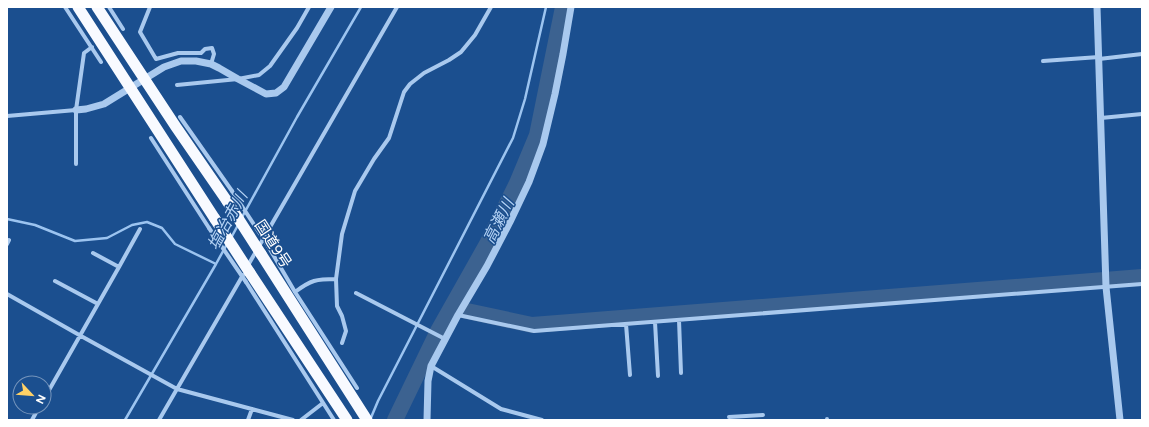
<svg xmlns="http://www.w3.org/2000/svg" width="1149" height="427" viewBox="0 0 1149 427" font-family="Figtree,'Noto Sans JP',sans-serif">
	<rect width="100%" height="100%" fill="#1b4f8f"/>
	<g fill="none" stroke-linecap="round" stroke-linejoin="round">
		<path stroke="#9cc4f0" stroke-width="2.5" d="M7,219L35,225L75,241L107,238L132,225L147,222L162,228L175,244L216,264L227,244
			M241,219L297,117L361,7
			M231,238L238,225
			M125,420L216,264
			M370,420L378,401L513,138L525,99L546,7"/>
		<path stroke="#3c6290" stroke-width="16" d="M453,308L532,325L1142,277
			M395,420L438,331L487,244L517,183L537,135L563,7"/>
		<path stroke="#a9c9ee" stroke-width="4" d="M65,7L101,62
			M109,7L123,29
			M150,7L140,32L156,59L178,53H201L205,49L212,48L214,54L211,64
			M1099,59L1142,54
			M1043,61L1099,57
			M177,85L238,79L259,75L270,66L297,28L309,7
			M7,116L76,110
			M180,117L232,191
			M1101,118L1142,114
			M151,138L209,228
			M76,164V110L84,53L92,47
			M7,244L9,240
			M268,246L295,292L357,388
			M119,267L140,229
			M247,267L397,7
			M55,281L98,304
			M246,282L334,420
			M295,292C311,280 316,279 336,279
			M356,293L445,339
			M7,294L81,336L177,389L293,420
			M458,315L534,331L1142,284
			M679,320L681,373
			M655,322L658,376
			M626,324L630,375
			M342,343L346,331L342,316L337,306L336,279L342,234L355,191L374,159L389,138L404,92L410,84L424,73L449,60L461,52L475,35L491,7
			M431,366L501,409L542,420
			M44,399L119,267L93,253
			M729,417L763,415
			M827,419V420
			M32,420L39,407
			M159,420L243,275
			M248,420L252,409
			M301,420L323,403"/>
		<path stroke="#a9c9ee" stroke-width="7" d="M1097,7L1106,287L1120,420
			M76,110L86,109L104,104L164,67L181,61H196L211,64L219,68L238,79L266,94L276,93L284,87L331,7
			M427,420L428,381L431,366L458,315L487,266L510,222L529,182L543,144L555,94L563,54L571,7"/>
		<path stroke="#f8faff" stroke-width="11" d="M78,7L215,219
			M97,7L176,127L227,201
			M261,254L367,420
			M250,273L347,420"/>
		<path stroke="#a9c9ee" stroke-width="4" d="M232,191L268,246
			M209,228L246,282"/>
		<path stroke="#f8faff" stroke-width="11" d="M227,201L261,254
			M215,219L250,273"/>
	</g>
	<g text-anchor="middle" stroke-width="3" stroke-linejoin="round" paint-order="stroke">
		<g font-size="15" fill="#fff" stroke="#1b4f8f">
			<text transform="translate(273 244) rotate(57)" y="5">国道9号</text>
		</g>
		<g font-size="16" font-style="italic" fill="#b5d3f5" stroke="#1b4f8f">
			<text transform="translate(227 220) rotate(-61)" y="6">塩冶赤川</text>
			<text transform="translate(498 221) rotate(-63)" y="6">高瀬川</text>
		</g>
	</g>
	<rect width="1149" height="427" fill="none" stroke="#ffffff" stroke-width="16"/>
	<g transform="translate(32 395) rotate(116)"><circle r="19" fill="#1b4f8f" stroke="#7695bc"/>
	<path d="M0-3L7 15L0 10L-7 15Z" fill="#ffd166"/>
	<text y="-6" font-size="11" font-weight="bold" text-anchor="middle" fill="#ffffff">N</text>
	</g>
</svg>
